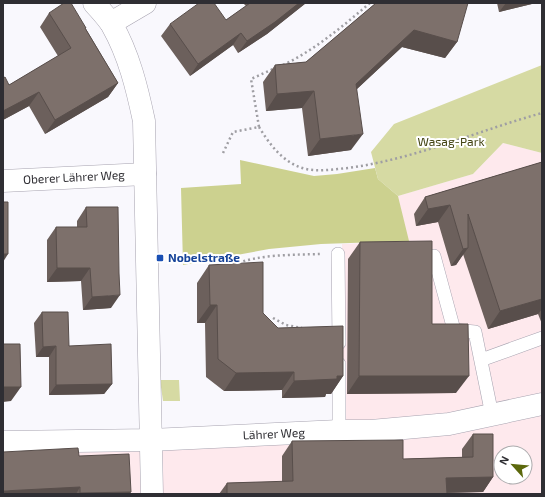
<svg xmlns="http://www.w3.org/2000/svg" width="545" height="497" viewBox="0 0 545 497" font-family="'Exo 2',sans-serif">
	<rect width="100%" height="100%" fill="#f9f8fd"/>
	<path fill="#fee9ed" fill-rule="evenodd" d="M503,143L542,153V494H3V454L103,452L343,441L342,244L408,241L398,196L473,174ZM501,453H525V477H501Z"/>
	<path fill="#d6daa3" d="M542,65V153L503,143L473,174L398,196L378,179L371,152L394,124Z
		M160,380H179L180,401H163Z"/>
	<path fill="#ccd18f" d="M240,160L314,176L337,174L375,168L378,179L398,196L409,241L321,244L269,249L183,265L181,188L241,184Z"/>
	<g fill="none" stroke-linecap="round" stroke-linejoin="round">
		<defs>
			<path id="service" d="M338,254L339,343
				M434,256L454,330L475,332L492,415
				M481,360L542,338
				M339,364V431"/>
			<g id="minor">
				<path d="M94,3C100,10 107,17 112,25C129,55 137,88 144,121L152,494"/>
				<path d="M111,23L145,3"/>
				<path id="s1" d="M3,181L145,174"/>
				<path id="s2" d="M3,442L151,440L339,431H371L449,424L542,404"/>
			</g>
		</defs>
		<use href="#service" stroke="#a7a3b0" stroke-width="14"/>
		<use href="#minor" stroke="#a7a3b0" stroke-width="23"/>
		<path stroke="#9f9ea3" stroke-width="2.5" stroke-dasharray="2 3" stroke-linecap="butt" d="M283,65C315,50 343,26 370,3
			M259,127C270,145 284,164 306,169C320,172 334,169 348,168C415,159 477,131 542,113
			M223,153L233,132L259,127L251,79L273,69
			M234,265C257,254 294,255 320,254
			M273,318L286,325L302,328"/>
		<use href="#service" stroke="#fff" stroke-width="13"/>
		<use href="#minor" stroke="#fff" stroke-width="22"/>
	</g>
	<path fill="#6c605c" d="M243,3H306L267,34L238,53L233,45L190,76L161,36L170,24L226,20L246,6Z
		M376,3L457,42L445,58L402,47L357,89L351,150L308,156L302,108L266,111L263,82L275,65L306,62Z
		M497,3H536L499,12Z
		M49,13L86,29L118,83L108,97L45,134L29,106L3,120V78L9,85L58,56L40,27Z
		M542,162V324L538,314L488,329L463,254L456,265L451,266L438,222L416,226L414,214L425,197Z
		M86,207L111,308L83,310L81,281L47,282V240L56,227H77V221Z
		M360,242L432,324L456,393L347,394L348,259Z
		M209,265L263,313L278,328L343,376L331,394H326L325,397L282,398V390L224,391L206,377L205,323H197V283Z
		M42,312L69,346L112,384L104,394L49,395V357H36L34,323Z
		M473,434L493,477L483,492L447,493V494H219L227,483L282,482V456L292,441L403,459L462,457V449Z
		M79,456L131,492L129,494H3Z"/>
	<path fill="#584e4b" d="M299,3H306L267,34L238,53L247,41Z
		M506,3H536L499,12Z
		M414,30L457,42L445,58L402,47L344,101L356,84Z
		M241,33L233,45L190,76L198,64Z
		M118,83L108,97L45,134L55,120Z
		M314,91L302,108L266,111L277,94Z
		M39,92L29,106L3,120V111Z
		M363,134L351,150L308,156L320,139Z
		M450,205L438,222L416,226L428,209Z
		M468,248L456,265L451,266L463,249Z
		M3,254H8L3,262Z
		M57,268H90L81,281L47,282Z
		M120,295L111,308L83,310L92,297Z
		M542,299V309L538,314L488,329L500,311Z
		M210,305H217L205,323H197Z
		M56,346L49,357H36L43,347Z
		M294,372L282,390L224,391L236,373Z
		M337,376H343L331,394H326L325,397L282,398L294,381Z
		M359,376H469L456,393L347,394Z
		M112,384L104,394L49,395L56,385Z
		M3,387H21L11,401L3,402Z
		M493,477L483,492L436,493L446,478Z
		M80,487L76,494H3V491Z
		M131,492L129,494H80V493Z"/>
	<path fill="#7d706b" stroke="#584e4b" d="M64,3H71L86,28H85L118,83L55,120L39,92L3,111V78L5,77L9,85L71,48L49,13Z
		M199,3H214L226,20L250,3H299L275,22L247,41L241,33L198,64L170,24Z
		M376,3H468L457,42L414,30L356,84L363,134L320,139L314,91L277,94L275,65L306,62Z
		M542,162V299L500,311L468,214V248L463,249L450,205L428,209L425,197Z
		M3,202H8V254H3Z
		M86,207H118L119,273L120,295L92,297L90,268H57L56,227H87Z
		M432,241V324H468L469,376H359L360,242Z
		M263,262V313L278,328L343,326V376H337V379L294,381V372L236,373L218,359L217,305H210L209,265Z
		M42,312H68L69,346L111,344L112,384L56,385V346L43,347Z
		M3,344H20L21,387H3Z
		M473,434H493V477L446,478L447,494H227V483L293,481L292,441L403,440V459L473,457Z
		M78,448L79,456L129,454L131,492L80,493V487L3,491V452Z"/>
	<rect fill="#1a4fb4" stroke="#fff" stroke-width="1.5" x="156" y="254" width="8" height="8" rx="2"/>
	<g text-anchor="middle" stroke-width="4" stroke-linejoin="round" paint-order="stroke">
		<g font-size="12" fill="#434413" stroke="#fff">
			<text x="451" y="146">Wasag-Park</text>
		</g>
		<g font-size="12" fill="#2f2e33" stroke="#fff">
			<text dy="4" stroke="none"><textPath href="#s1" startOffset="71">Oberer Lährer Weg</textPath></text>
			<text dy="4" stroke="none"><textPath href="#s2" startOffset="271">Lährer Weg</textPath></text>
		</g>
		<g font-size="12" font-weight="bold" fill="#164399" stroke="#fff" text-anchor="start">
			<text x="168" y="262">Nobelstraße</text>
		</g>
	</g>
	<rect width="545" height="497" fill="none" stroke="#2f2e33" stroke-width="8"/>
	<g transform="translate(513 465) rotate(297)"><circle r="19" fill="#ffffff" stroke="#acabad"/>
	<path d="M0-3L7 15L0 10L-7 15Z" fill="#5c680c"/>
	<text y="-6" font-size="11" font-weight="bold" text-anchor="middle" fill="#2f2e33">N</text>
	</g>
</svg>
